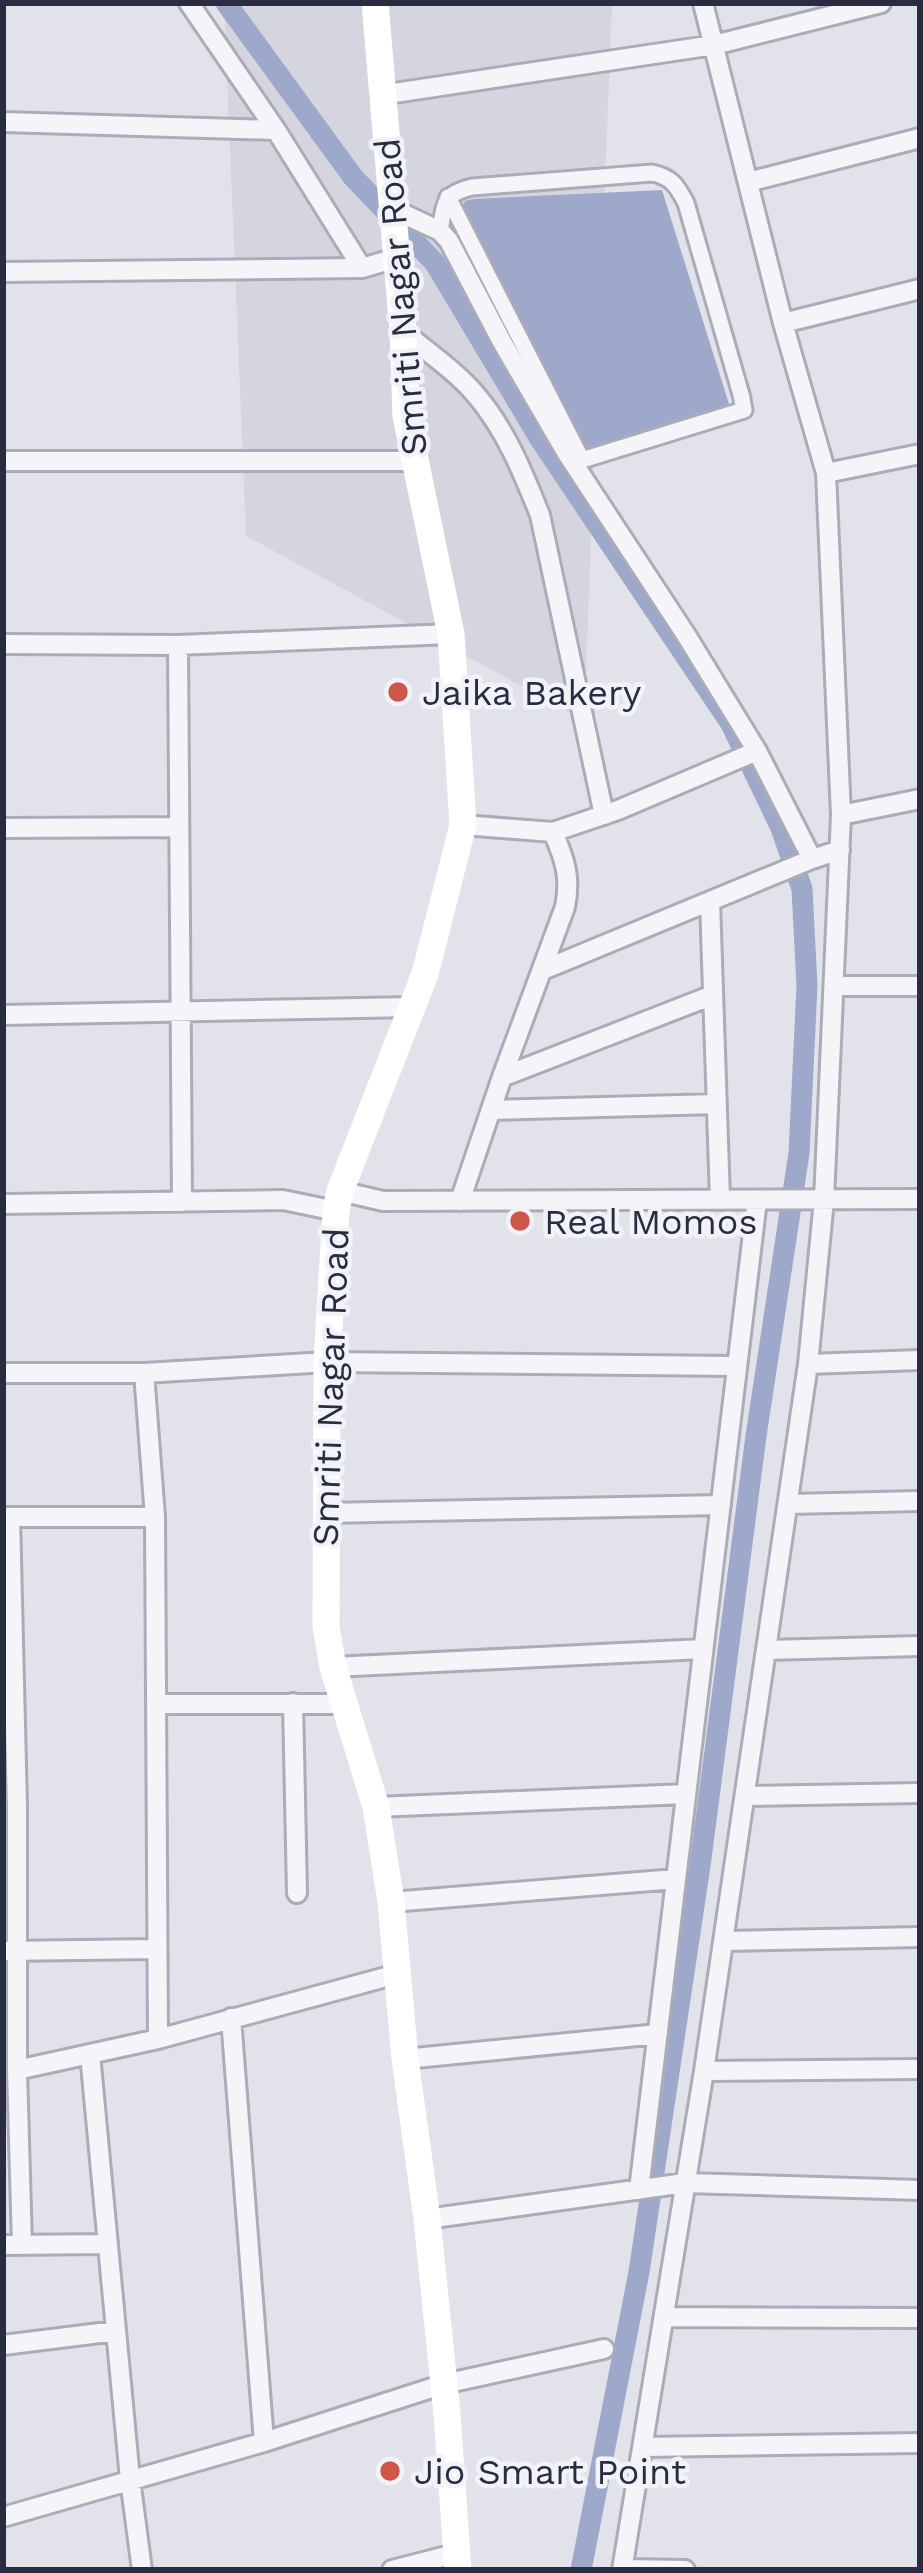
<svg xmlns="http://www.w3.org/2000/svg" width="923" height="2573" viewBox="0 0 923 2573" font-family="'Work Sans',sans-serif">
	<rect width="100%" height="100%" fill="#e2e3ea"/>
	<path fill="#d4d5df" d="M224,3H612L584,720L246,536Z"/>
	<path fill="#9da8ca" d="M662,190L729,404L585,449L464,214L463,207L465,201L474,199Z"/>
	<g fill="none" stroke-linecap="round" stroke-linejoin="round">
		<path stroke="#9da8ca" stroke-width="21" d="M226,3L353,177L435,263L540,439L731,724L781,828L802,889L807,986L799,1153L756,1436L700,1866L639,2272L581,2570"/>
		<defs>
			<path id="pedestrian" d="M448,197L582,460L744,410L741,394
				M440,231C445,204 442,194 472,187L652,173C672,177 677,186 686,203L742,398"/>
			<path id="minor" d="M189,3L276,130L362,268
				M381,95L714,45L881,3
				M3,122L276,130
				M748,182L920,138
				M393,209L440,231L449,241L502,342L566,452L686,635L757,751L812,859
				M3,272L362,268L396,258
				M783,323L920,289
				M403,331C427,352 456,371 476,395C506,430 523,473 540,515L604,815
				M3,461H413
				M826,473L920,454
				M3,644L178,645L451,634
				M178,645L182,1202
				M841,815L920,799
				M463,825L553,832L618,810L757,751
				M3,828L179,827
				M710,901L720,1200
				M543,970L812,859L840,850
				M836,986H920
				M3,1015L413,1007
				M502,1077L713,995
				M492,1110L717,1104
				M340,1191L383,1201L920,1199
				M460,1201L502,1077L565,907C571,877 565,860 553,832
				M3,1204L283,1200L336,1211
				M808,1364L920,1360
				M3,1373H144L327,1362L737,1366
				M144,1373L155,1517L158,2039
				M789,1504L920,1501
				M325,1513L721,1505
				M3,1517H155
				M10,1517L17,1807V2070L22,2245
				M767,1650L920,1646
				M333,1667L703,1649
				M293,1703L297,1893
				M156,1704H345
				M746,1796L920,1793
				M376,1807L686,1794
				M391,1902L676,1879
				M724,1941L920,1937
				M3,1951L157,1949
				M231,2018L264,2442
				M90,2054L130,2479L142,2570
				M405,2059L658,2034
				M17,2070L158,2039L397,1974
				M704,2071L920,2069
				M639,2190L757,1200
				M427,2219L685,2183L920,2190
				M3,2245L108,2244
				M664,2317L920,2318
				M3,2345L116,2331
				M643,2447L920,2443
				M3,2517L264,2442L444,2384L604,2349
				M623,2569L685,2570
				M392,2570L458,2553
				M622,2570L704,2071L808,1364L824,1200L841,815L826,473L783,323L703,3"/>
		</defs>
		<use href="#pedestrian" stroke="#abacb8" stroke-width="21"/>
		<use href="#minor" stroke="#abacb8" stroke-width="24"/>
		<use href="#pedestrian" stroke="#f5f5f9" stroke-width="15"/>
		<use href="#minor" stroke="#f5f5f9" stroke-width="18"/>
		<path stroke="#fff" stroke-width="27" d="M375,3L403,331L406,416L451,634L463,825L425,974L340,1191L336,1211L327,1362L326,1627L333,1667L376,1807L391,1902L405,2059L427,2219L447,2414L458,2570"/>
	</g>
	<g fill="#ce5749" stroke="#f2f3f8" stroke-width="4.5">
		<circle cx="398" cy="692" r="12"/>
		<circle cx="520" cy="1221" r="12"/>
		<circle cx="390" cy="2471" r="12"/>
	</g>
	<g text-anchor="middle" stroke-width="9" stroke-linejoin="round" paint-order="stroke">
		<g font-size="36" fill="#2a2d42" stroke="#f2f3f8">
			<text transform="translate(400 297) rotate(-95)" y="13">Smriti Nagar Road</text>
			<text transform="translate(330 1387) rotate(-88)" y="13">Smriti Nagar Road</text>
		</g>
		<g font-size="36" fill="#2a2d42" stroke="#f2f3f8" text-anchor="start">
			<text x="422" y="705">Jaika Bakery</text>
			<text x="544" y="1234">Real Momos</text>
			<text x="414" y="2484">Jio Smart Point</text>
		</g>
	</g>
	<rect width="923" height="2573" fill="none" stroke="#2a2d42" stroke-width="12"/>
</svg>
